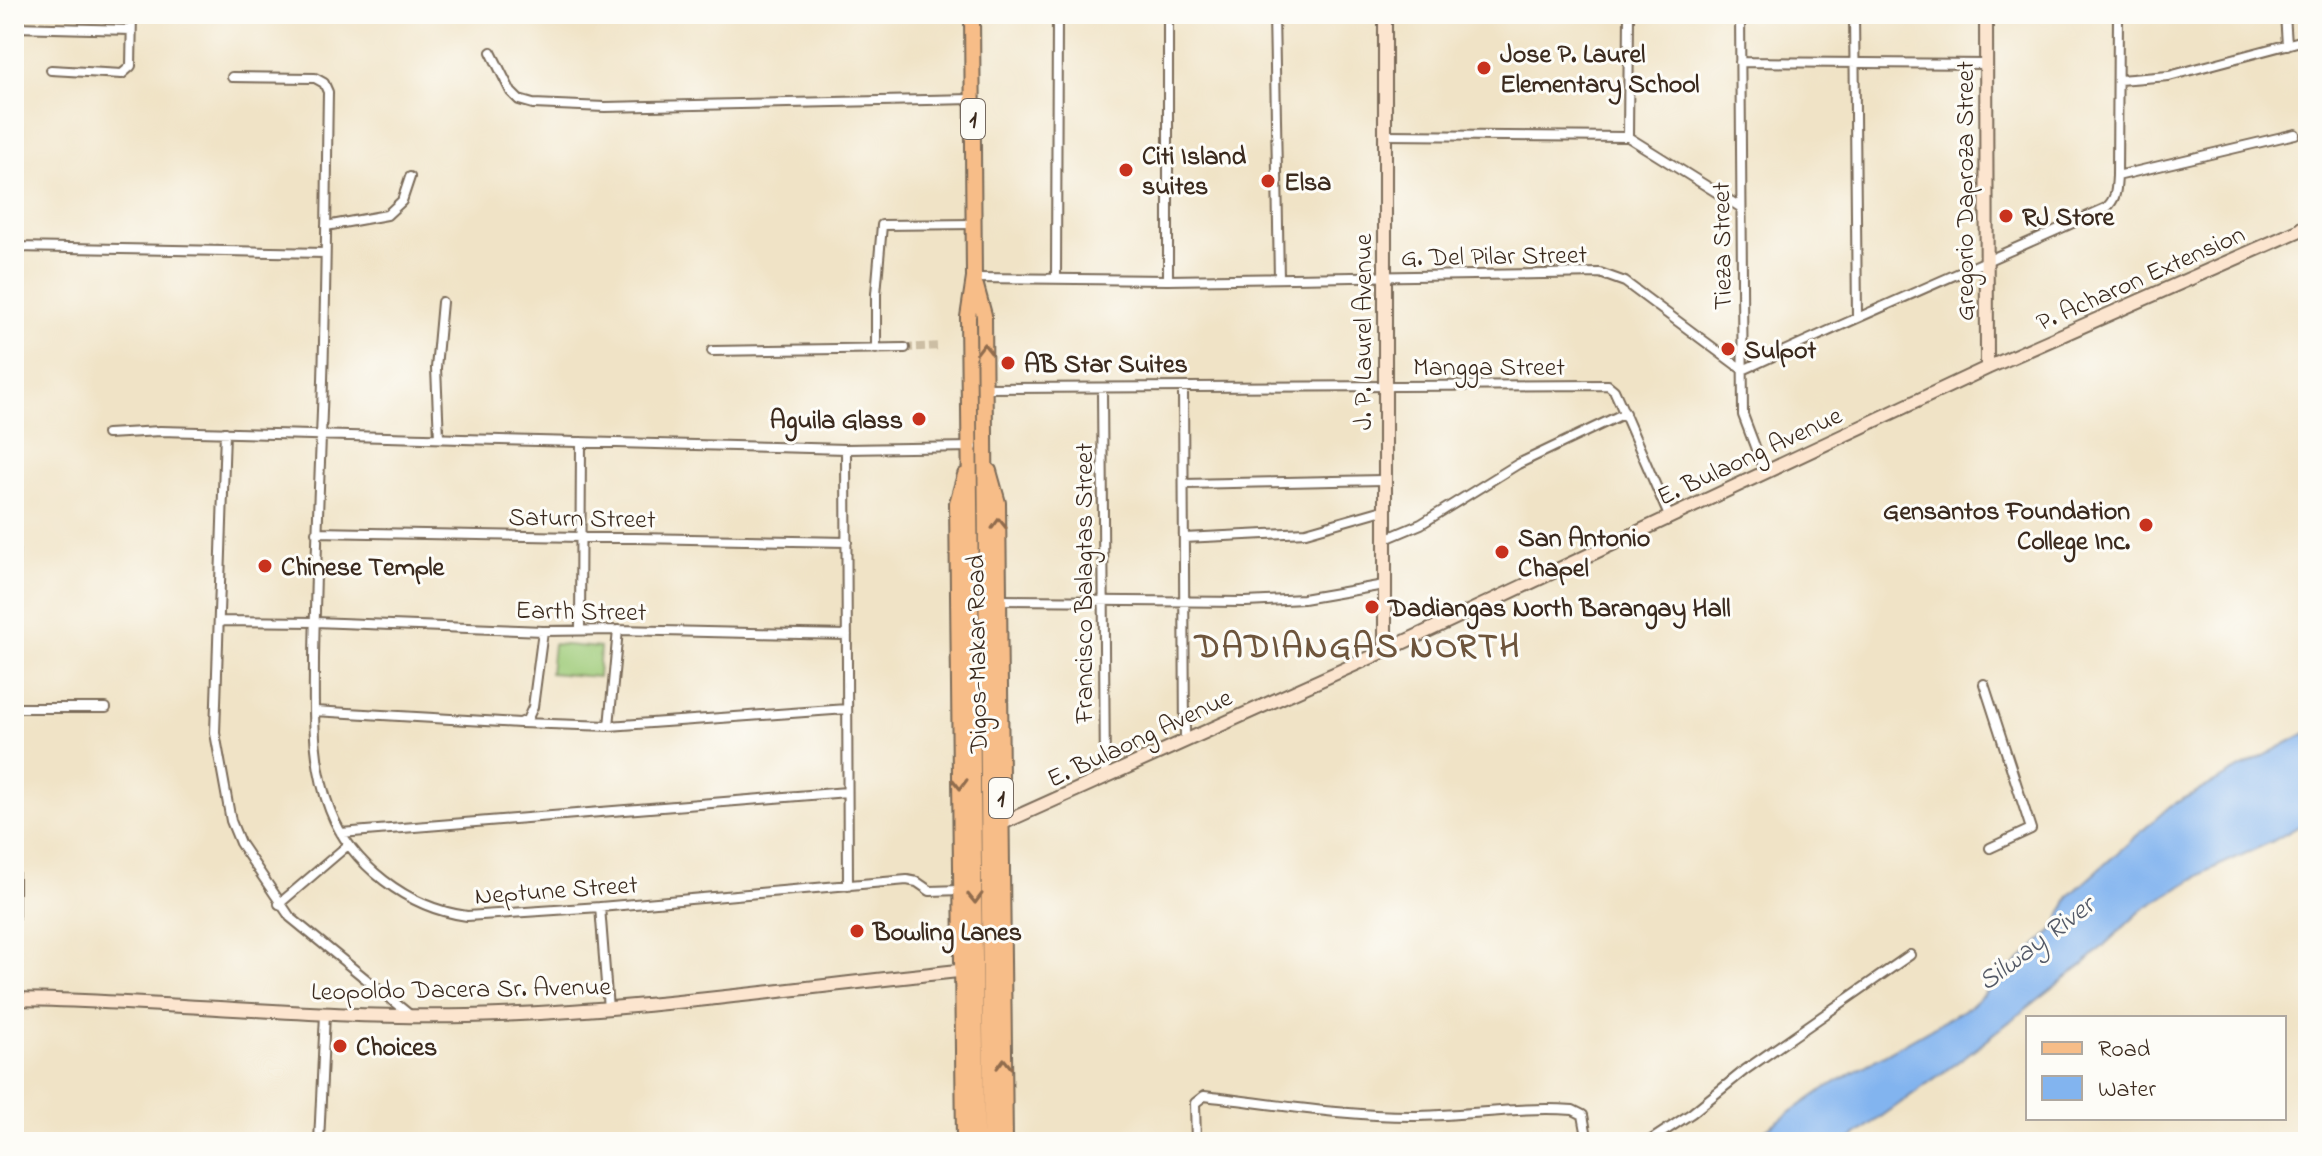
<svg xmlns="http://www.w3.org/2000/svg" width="2322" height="1156" viewBox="0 0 2322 1156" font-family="'Indie Flower',sans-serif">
	<rect width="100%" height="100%" fill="#fdfcf7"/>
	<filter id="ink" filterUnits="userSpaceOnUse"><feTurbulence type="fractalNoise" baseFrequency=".0125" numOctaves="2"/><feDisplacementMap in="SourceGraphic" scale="16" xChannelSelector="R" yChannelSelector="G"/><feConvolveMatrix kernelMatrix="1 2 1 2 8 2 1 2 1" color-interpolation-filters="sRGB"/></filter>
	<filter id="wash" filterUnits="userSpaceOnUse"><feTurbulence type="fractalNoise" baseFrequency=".006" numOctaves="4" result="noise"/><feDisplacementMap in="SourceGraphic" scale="32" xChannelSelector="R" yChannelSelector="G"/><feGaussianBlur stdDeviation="1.8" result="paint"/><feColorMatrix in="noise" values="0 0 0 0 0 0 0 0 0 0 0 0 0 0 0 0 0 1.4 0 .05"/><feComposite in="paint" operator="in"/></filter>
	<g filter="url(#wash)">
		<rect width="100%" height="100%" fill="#f0e3c6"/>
		<path fill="#9dca77" stroke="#6c7a4a" stroke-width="2" d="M553,644L600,648L598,677L550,673Z"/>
		<path fill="#82b4ef" stroke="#5e6f86" stroke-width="2" d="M2308,732V821L2273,841L2209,870L2143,909L2086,962L1963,1058L1846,1142H1748L1824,1089L1972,1005L2054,929L2069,896L2170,806Z"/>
	</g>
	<g filter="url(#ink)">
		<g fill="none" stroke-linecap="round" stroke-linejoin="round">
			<path stroke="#ccbea4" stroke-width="8" stroke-dasharray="8 4" stroke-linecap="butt" d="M905,348L940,346"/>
			<defs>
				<path id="street" d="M1274,14L1279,278
					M1740,14L1743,415L1765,473
					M1854,14L1857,317
					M2285,14L2287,45
					M14,27L131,30
					M14,47L17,169L14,569
					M491,52L511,92L519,100L533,104L605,107L973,99
					M1740,62L1986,64
					M51,70L122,74L131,66L132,14
					M232,77L315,78L324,83L328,92C326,207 326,322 321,437C318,511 315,586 314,660C314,711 311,761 330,810C351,865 408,908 467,916L600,907L907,880L917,882L930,891L961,890
					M2119,80L2169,76L2308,39
					M1385,135L1628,137L1740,207
					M1628,137L1629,14
					M2117,176L2295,134
					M326,226L387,215L402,201L410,177
					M16,247L325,253
					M974,278L1168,280L1600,273L1625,282L1743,370C1863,314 1986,262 2106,208C2117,198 2116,189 2117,176L2118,14
					M1056,279L1057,14
					M1168,280V14
					M876,349V294L882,225L974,224
					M712,351L905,348
					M984,388L1608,385L1614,390L1619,401L1669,516
					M1183,388L1185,740
					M1102,389L1105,776
					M225,432L215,733L231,821L240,843L290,917L410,1015
					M107,434L160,431L846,449L973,447
					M439,438L436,368L442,302
					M846,449L848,886
					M1184,484L1383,480
					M316,532L847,542
					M1184,538L1306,532L1383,510
					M1383,540L1421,524L1518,464L1625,413
					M14,594V969
					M999,600L1246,602L1303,599L1384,585
					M219,621L315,622L543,631L618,630L847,635
					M580,630L581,442
					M618,630L609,726L847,709
					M1984,684L2031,829L1990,848
					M15,708H106
					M314,711L520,723L527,720L533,707L543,631
					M521,723L609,726
					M341,833L847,792
					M279,904L348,845
					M600,907L608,1009
					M319,1142L325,1014
					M1196,1142L1195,1103L1204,1096C1273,1104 1342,1116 1412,1116C1466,1116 1520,1106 1573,1110L1583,1115L1588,1142
					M1648,1142L1692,1113L1745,1070L1910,955"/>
				<path id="secondary" d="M1385,14V651
					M1986,14L1987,368
					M996,826L1385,651L1987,368L2298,231L2308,223
					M14,999C165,1001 316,1019 468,1016C635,1012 801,987 968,970"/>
				<path id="primary" d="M972,14L974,278L968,317L977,1142
					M976,286L984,315L991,1142
					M989,471L998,503L1005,1142
					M964,1142L957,503L965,475"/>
			</defs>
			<use href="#street" stroke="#7a6b59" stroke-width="12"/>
			<use href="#secondary" stroke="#7a6b59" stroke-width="16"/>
			<use href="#primary" stroke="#7a6b59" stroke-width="18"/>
			<use href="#street" stroke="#fff" stroke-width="8"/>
			<use href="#secondary" stroke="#fce5cf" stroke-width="12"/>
			<use href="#primary" stroke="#f7bd88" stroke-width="14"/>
		</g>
		<defs><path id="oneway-chevron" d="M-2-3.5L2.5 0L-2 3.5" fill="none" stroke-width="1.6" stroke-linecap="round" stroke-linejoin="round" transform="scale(2)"/></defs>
		<g stroke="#906c4e">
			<use href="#oneway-chevron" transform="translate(984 349) rotate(-91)"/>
			<use href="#oneway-chevron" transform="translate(999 524) rotate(-91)"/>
			<use href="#oneway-chevron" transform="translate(960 784) rotate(89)"/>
			<use href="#oneway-chevron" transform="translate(975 898) rotate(89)"/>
			<use href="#oneway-chevron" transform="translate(1004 1064) rotate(-91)"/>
		</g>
	</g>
	<g fill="#c8321e" stroke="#fdfcf7" stroke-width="3">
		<circle cx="1484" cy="68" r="8"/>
		<circle cx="1126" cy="170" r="8"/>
		<circle cx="1268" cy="181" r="8"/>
		<circle cx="2006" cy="216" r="8"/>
		<circle cx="1728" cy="349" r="8"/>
		<circle cx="1008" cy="363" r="8"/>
		<circle cx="919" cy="419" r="8"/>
		<circle cx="2146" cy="525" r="8"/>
		<circle cx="1502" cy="552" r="8"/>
		<circle cx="265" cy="566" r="8"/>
		<circle cx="1372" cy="607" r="8"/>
		<circle cx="857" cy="931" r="8"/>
		<circle cx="340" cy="1046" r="8"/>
	</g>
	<g text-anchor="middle" stroke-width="6" stroke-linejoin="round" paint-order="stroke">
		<g fill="#fdfcf7" stroke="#75695f" stroke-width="2">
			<rect x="961" y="99" width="24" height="40" rx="6"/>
			<rect x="989" y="778" width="24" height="40" rx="6"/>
		</g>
		<g font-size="24" font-weight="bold" fill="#3b2a1e">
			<text x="973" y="127">1</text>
			<text x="1001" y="806">1</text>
		</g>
		<g font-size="26" font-weight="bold" fill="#3b2a1e" stroke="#fdfcf7" text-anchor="start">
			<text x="1500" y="62">Jose P. Laurel<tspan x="1500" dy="30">Elementary School</tspan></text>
			<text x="1142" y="164">Citi Island<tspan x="1142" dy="30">suites</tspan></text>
			<text x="1284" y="190">Elsa</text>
			<text x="2022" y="225">RJ Store</text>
			<text x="1744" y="358">Sulpot</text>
			<text x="1024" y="372">AB Star Suites</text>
			<text x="903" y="428" text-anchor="end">Aguila Glass</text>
			<text x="2130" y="519" text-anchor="end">Gensantos Foundation<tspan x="2130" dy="30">College Inc.</tspan></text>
			<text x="1518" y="546">San Antonio<tspan x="1518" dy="30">Chapel</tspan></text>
			<text x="281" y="575">Chinese Temple</text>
			<text x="1388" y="616">Dadiangas North Barangay Hall</text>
			<text x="873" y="940">Bowling Lanes</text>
			<text x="356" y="1055">Choices</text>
		</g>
		<g font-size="26" fill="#3b2a1e" stroke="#fdfcf7">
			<text transform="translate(1964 191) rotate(-90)" y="9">Gregorio Daproza Street</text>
			<text transform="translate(1721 246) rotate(-91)" y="9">Tieza Street</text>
			<text transform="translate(1494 255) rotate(-1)" y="9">G. Del Pilar Street</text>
			<text transform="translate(2140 277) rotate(-24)" y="9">P. Acharon Extension</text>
			<text transform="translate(1362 332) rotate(-90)" y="9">J. P. Laurel Avenue</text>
			<text x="1489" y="375">Mangga Street</text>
			<text transform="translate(1749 455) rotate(-25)" y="9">E. Bulaong Avenue</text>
			<text transform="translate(582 517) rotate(1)" y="9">Saturn Street</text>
			<text transform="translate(1083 583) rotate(-90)" y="9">Francisco Balagtas Street</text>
			<text transform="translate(581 610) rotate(1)" y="9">Earth Street</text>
			<text transform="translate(976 654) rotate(-91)" y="9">Digos-Makar Road</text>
			<text transform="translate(1139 737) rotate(-25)" y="9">E. Bulaong Avenue</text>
			<text transform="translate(556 889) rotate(-4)" y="9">Neptune Street</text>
			<text transform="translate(461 988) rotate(-1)" y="9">Leopoldo Dacera Sr. Avenue</text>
		</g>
		<g font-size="28" font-style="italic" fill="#545a67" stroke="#fdfcf7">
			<text transform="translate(2035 942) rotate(-37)" y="10">Silway River</text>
		</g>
		<g font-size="34" font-weight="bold" letter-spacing="2" fill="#6e553c" stroke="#fdfcf7">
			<text x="1358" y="657">DADIANGAS NORTH</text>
		</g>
	</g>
	<rect width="2322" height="1156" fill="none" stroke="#fdfcf7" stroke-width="48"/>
	<rect x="2026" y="1016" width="260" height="104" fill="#fdfcf7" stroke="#afa8a0" stroke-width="2"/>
	<rect x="2042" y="1042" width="40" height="12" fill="#f7bd88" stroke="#afa8a0" stroke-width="2"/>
	<text x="2098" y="1056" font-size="24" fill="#3b2a1e">Road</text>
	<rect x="2042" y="1076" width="40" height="24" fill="#82b4ef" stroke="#afa8a0" stroke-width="2"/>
	<text x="2098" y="1096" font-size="24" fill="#3b2a1e">Water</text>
</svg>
